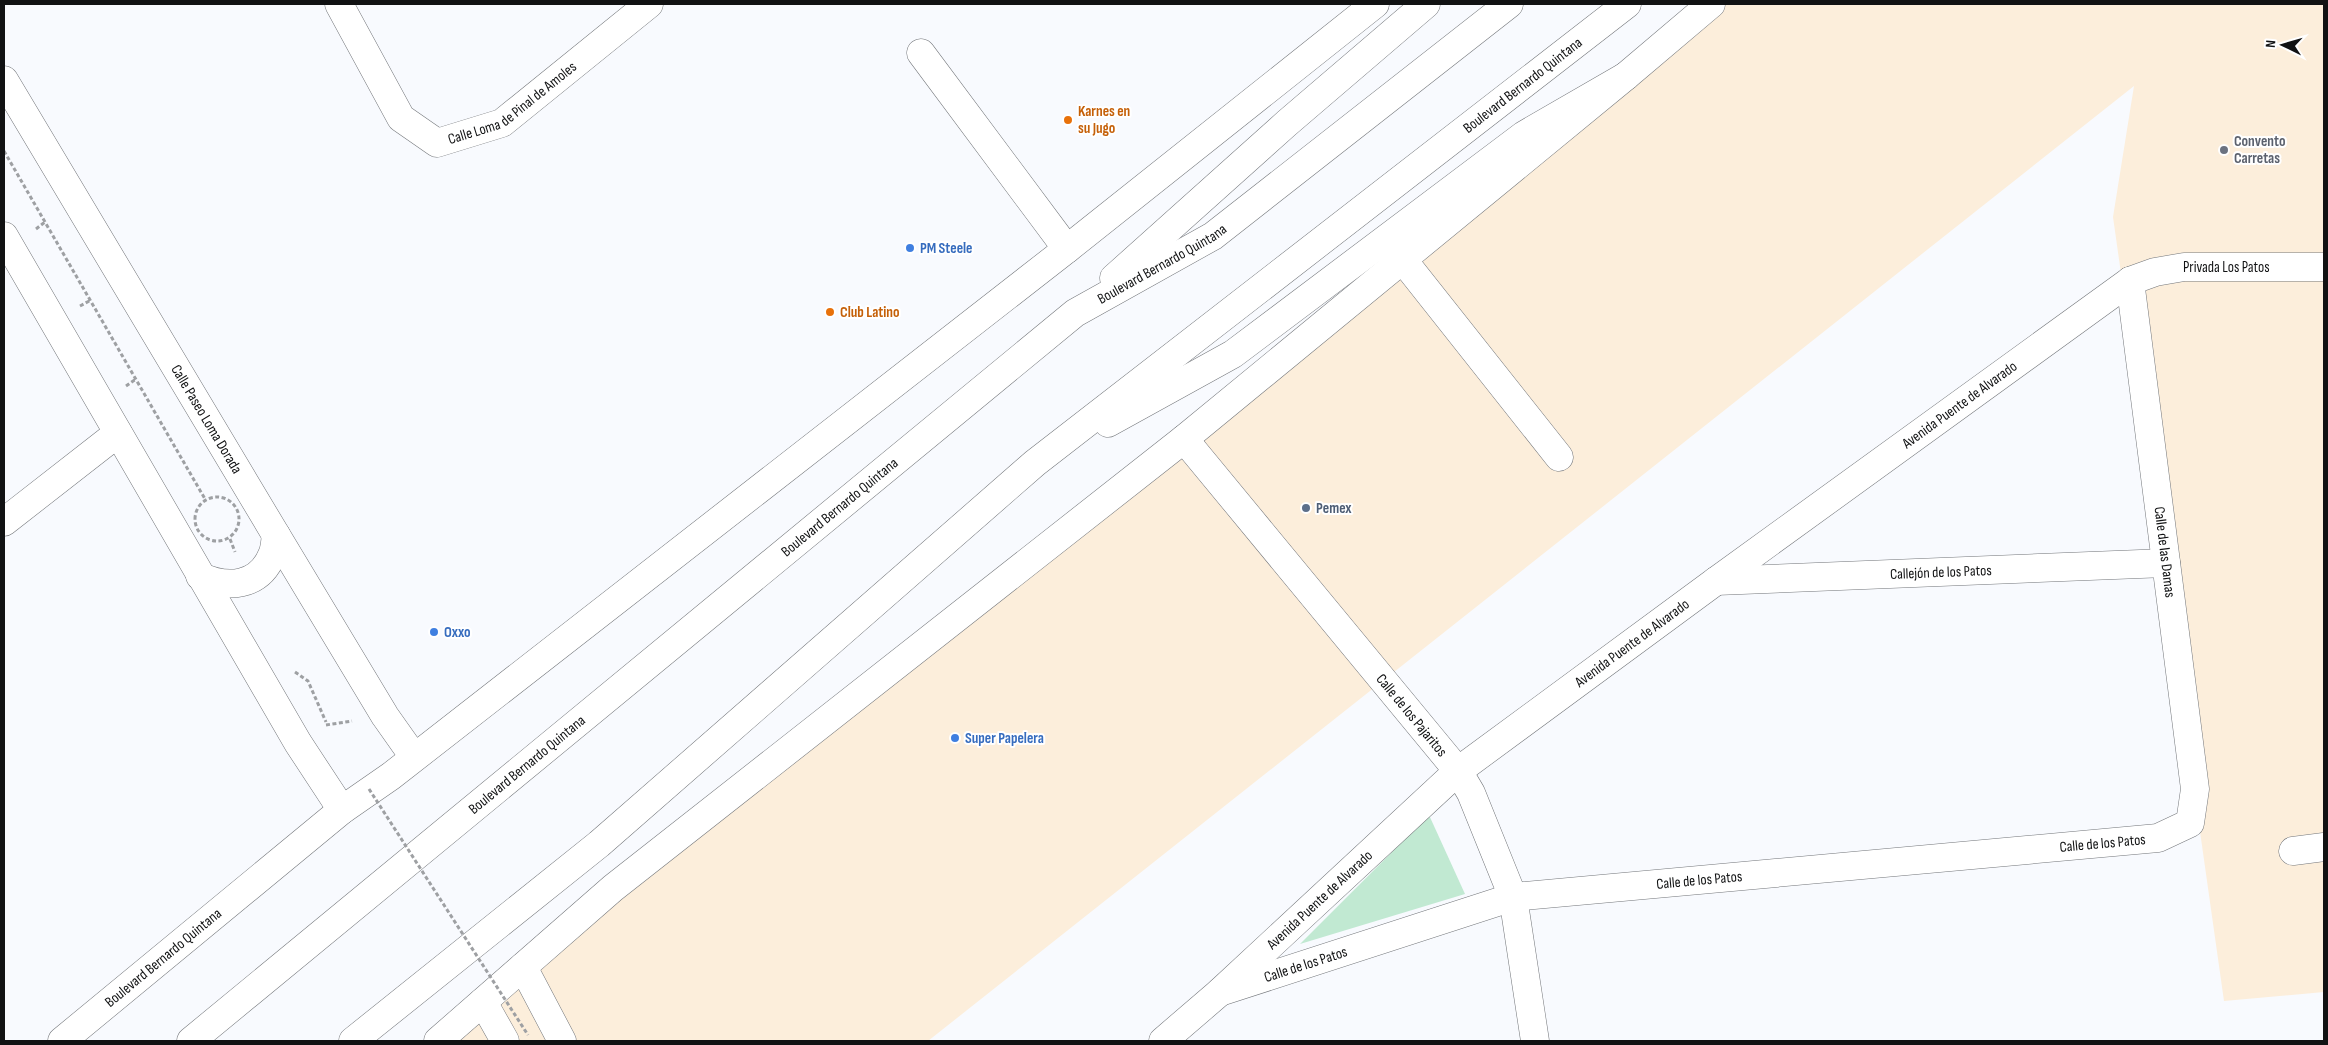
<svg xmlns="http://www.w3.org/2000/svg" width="2328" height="1045" viewBox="0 0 2328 1045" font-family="'Sofia Sans Condensed',sans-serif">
	<rect width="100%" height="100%" fill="#f8fafe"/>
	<path fill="#fceedb" d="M1711,4H2324V992L2224,1001L2113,217L2134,86L928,1041H438Z"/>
	<path fill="#c1e9d2" d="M1429,815L1465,894L1300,944Z"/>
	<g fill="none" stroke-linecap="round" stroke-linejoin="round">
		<defs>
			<g id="minor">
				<path id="s1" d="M339,4L401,118L437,143L502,123L649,4"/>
				<path d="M921,53L1067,249"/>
				<path id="s2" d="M4,80L276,535L385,716L414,757"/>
				<path d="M4,236L298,743L342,810"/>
				<path d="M1403,260L1559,457"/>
				<path id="s3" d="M1184,439L1458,771L1471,793L1513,897L1535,1041"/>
				<path d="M4,522L118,433"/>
				<path d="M200,576C227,589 259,587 272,555C275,549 275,541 276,535"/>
				<path id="s4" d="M1716,581L2166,563"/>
				<path d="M2293,851L2324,847"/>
				<path d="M523,967L562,1041"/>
				<path id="s5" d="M1220,992L1513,897L2158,838L2190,823L2195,789L2130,281"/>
				<path d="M483,1002L505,1041"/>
				<path id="s6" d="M1163,1041L1220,992L1458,771L1716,581L2130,281L2155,272L2184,267H2324"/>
			</g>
			<g id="major">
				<path id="s7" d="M62,1041L342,810L391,776L1067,249L1375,4"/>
				<path d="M438,1041L613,888L1184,439L1626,76L1711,4"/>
			</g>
			<g id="highway">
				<path d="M1114,278L1287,123L1426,4"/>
				<path d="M1108,423L1233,354L1524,135L1626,76"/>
				<path id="s8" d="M191,1041L1075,313L1213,236L1509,4"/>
				<path id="s9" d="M353,1041L599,844L1035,463L1627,4"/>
			</g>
		</defs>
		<use href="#minor" stroke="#73767a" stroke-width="29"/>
		<use href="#major" stroke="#73767a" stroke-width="29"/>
		<use href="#highway" stroke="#73767a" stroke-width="29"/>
		<path stroke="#9ea0a3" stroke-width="3" stroke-dasharray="4 2.5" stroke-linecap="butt" d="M4,151L205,499
			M36,229L45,222
			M80,306L91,300
			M126,386L136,379
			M195 519a22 22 0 1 1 44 0a22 22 0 1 1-44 0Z
			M230,539L235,552
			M295,672L308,681L326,722
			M326,725L352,721"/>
		<use href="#minor" stroke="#fff" stroke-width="28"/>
		<use href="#major" stroke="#fff" stroke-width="28"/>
		<use href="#highway" stroke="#fff" stroke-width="28"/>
		<path stroke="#9ea0a3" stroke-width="3" stroke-dasharray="4 2.5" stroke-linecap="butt" d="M369,789L528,1035"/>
	</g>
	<g fill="#e8710a" stroke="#fff" stroke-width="2">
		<circle cx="1068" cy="120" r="5"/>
		<circle cx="830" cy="312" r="5"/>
	</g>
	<circle fill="#6b7280" stroke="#fff" stroke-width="2" cx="2224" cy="150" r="5"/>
	<g fill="#3f7fe0" stroke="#fff" stroke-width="2">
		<circle cx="910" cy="248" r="5"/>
		<circle cx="434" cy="632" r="5"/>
		<circle cx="955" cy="738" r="5"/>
	</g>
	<circle fill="#5c6f8a" stroke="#fff" stroke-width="2" cx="1306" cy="508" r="5"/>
	<g text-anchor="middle" stroke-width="4" stroke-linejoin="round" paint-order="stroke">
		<g font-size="15" fill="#111213" stroke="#fff">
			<text dy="5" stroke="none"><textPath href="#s9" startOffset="1511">Boulevard Bernardo Quintana</textPath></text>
			<text dy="5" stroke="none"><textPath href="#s1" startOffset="260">Calle Loma de Pinal de Amoles</textPath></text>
			<text dy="5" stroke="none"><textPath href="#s8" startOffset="1245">Boulevard Bernardo Quintana</textPath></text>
			<text dy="5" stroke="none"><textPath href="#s6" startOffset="1330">Privada Los Patos</textPath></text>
			<text dy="5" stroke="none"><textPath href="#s6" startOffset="1021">Avenida Puente de Alvarado</textPath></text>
			<text dy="5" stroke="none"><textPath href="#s2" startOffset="395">Calle Paseo Loma Dorada</textPath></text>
			<text dy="5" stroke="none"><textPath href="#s8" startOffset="840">Boulevard Bernardo Quintana</textPath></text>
			<text transform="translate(2165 552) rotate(83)" y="5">Calle de las Damas</text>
			<text dy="5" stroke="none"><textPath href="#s4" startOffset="225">Callejón de los Patos</textPath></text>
			<text dy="5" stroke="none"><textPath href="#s6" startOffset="616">Avenida Puente de Alvarado</textPath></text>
			<text dy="5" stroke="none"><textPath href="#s3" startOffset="358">Calle de los Pajaritos</textPath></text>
			<text dy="5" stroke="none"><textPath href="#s8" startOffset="435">Boulevard Bernardo Quintana</textPath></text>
			<text dy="5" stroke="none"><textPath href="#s5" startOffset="900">Calle de los Patos</textPath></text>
			<text dy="5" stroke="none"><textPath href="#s5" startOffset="495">Calle de los Patos</textPath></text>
			<text dy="5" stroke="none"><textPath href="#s6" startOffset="211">Avenida Puente de Alvarado</textPath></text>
			<text dy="5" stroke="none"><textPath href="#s7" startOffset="131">Boulevard Bernardo Quintana</textPath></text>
			<text dy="5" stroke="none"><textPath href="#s5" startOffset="90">Calle de los Patos</textPath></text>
		</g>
		<g font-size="15" font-weight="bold" fill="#c56008" stroke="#fff" text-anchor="start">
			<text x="1078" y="116">Karnes en<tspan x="1078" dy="17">su Jugo</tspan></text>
			<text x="840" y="317">Club Latino</text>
		</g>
		<g font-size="15" font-weight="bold" fill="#5b616d" stroke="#fff" text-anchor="start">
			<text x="2234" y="146">Convento<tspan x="2234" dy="17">Carretas</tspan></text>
		</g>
		<g font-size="15" font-weight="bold" fill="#366cbe" stroke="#fff" text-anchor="start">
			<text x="920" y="253">PM Steele</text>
			<text x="444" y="637">Oxxo</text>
			<text x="965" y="743">Super Papelera</text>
		</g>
		<g font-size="15" font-weight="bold" fill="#4e5e75" stroke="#fff" text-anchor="start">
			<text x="1316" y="513">Pemex</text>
		</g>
	</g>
	<rect width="2328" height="1045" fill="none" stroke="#111213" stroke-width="10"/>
	<g transform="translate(2283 45) rotate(275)" stroke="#ffffff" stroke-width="4" paint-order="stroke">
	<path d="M0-4L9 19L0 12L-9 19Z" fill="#111213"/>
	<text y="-8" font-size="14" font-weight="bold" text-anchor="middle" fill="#111213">N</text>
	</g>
</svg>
